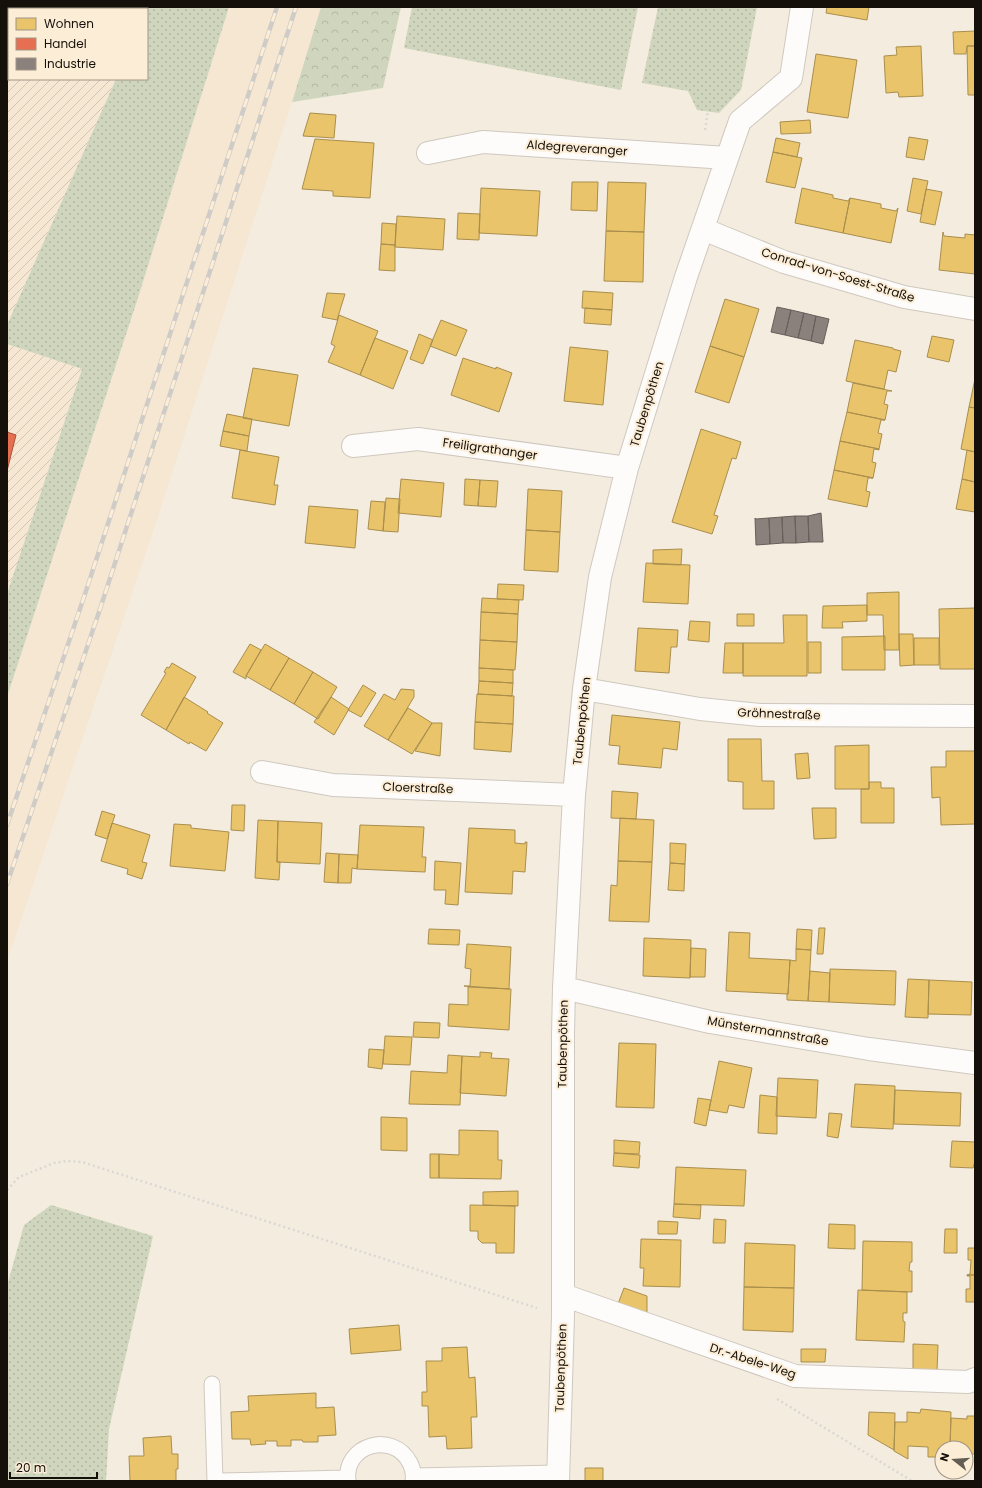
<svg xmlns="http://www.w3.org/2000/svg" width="982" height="1488" viewBox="0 0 982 1488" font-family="Poppins,sans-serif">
	<defs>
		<pattern id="industrial-furrows" width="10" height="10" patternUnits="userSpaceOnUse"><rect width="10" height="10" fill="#f6e7d2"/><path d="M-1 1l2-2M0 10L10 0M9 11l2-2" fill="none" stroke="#d2c5b3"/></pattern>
		<pattern id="green-dots" width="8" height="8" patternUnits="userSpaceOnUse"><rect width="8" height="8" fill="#d0d6be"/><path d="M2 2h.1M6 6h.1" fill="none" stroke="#b2b7a2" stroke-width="1.8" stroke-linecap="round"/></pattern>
		<pattern id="forest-crowns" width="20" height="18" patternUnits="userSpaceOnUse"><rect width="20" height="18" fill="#d0d6be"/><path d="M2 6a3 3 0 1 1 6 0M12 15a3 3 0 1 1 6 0" fill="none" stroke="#b2b7a2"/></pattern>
	</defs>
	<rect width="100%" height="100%" fill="#f4ecdf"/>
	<path fill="#f6e7d2" d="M229,7H321L292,102L155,526L7,961V697L136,304Z"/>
	<path fill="url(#industrial-furrows)" d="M7,7H148L147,10L9,9V79H116L7,325Z
		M7,344L82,369L7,594Z"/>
	<path fill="url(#green-dots)" d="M148,7H229L136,304L7,697V594L82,369L7,344V325L116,79H147V10Z
		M412,7H638L621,90L404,48Z
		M658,7H757L741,90L719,113L697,110L688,91L642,83Z
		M51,1205L153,1236L109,1429L106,1481H7V1286L24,1225Z"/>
	<path fill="url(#forest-crowns)" d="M321,7H401L383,88L292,102Z"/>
	<path fill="#e9c46a" stroke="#a98e4d" d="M827,7H869L867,20L826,13Z
		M975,31V46H967L966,54H954L953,32Z
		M921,46L923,96L899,97L898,92L886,93L884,56L897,55L896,47Z
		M967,46H975V95H968Z
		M816,54L857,60L848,118L807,112Z
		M310,113L336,115L334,138L303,136Z
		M810,120L811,133L781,134L780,122Z
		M909,137L928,140L924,160L906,157Z
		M776,138L800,143L797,157L773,152Z
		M315,139L374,143L370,198L333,196V191L302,189Z
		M773,152L802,158L795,188L766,182Z
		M913,178L928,181L921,214L907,211Z
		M572,182H598L597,211L571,210Z
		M608,182L646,183L644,232L606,231Z
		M481,188L540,191L537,236L479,233Z
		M802,188L833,195V198L848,201L850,198L843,233L795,223Z
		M926,189L942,192L935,225L920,222Z
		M850,198L881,204V208L896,211L898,208L891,243L843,233Z
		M458,213L480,214L479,240L457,239Z
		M397,216L445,219L443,250L395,247Z
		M382,223L396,224L395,245L381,244Z
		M606,231L644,232L643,282L604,281Z
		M943,232L944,236L965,238V234L975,235V274L939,270Z
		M381,244L395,245V271L379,270Z
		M583,291L613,293L612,310L582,308Z
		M327,293L345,294L337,320L322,317Z
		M725,299L759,309L744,357L710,346Z
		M585,308L612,310L611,325L584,323Z
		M339,315L378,331L360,375L328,362L335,346L331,344Z
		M441,320L467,330L456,356L430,346Z
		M419,334L433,340L423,364L410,359Z
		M932,336L954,340L949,362L927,357Z
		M375,338L408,351L393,389L360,375Z
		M855,340L893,348V349L901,351L896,372L888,370L884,389L846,381Z
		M710,346L744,357L729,403L695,392Z
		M570,347L608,351L603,405L564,401Z
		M463,358L496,369V367L512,373L499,412L451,395Z
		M253,368L298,375L289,426L243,418Z
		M975,379V408L969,407Z
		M853,383L892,391H887L884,404L888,405L885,420L847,412Z
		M969,407L975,408V452L961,449Z
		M847,412L885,420H881L878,433L882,434L879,449L840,441Z
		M227,414L252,419L249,436L223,431Z
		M701,429L741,442L736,459L732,458L714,515L718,516L712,534L672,522Z
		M223,431L249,436L247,451L220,446Z
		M840,441L879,449V450L874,449L872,462L876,463L873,478L834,470Z
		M240,450L279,457L274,485H278L275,505L232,498Z
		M967,450L975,452V482L962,479Z
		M834,470L873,478H868L866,491L870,492L867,507L828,499Z
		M401,479L444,483L441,517L398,513Z
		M465,479L480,480L478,506L464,505Z
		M962,479L975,482V512L956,509Z
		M480,480L498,481L496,507L478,506Z
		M528,489L562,491L560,532L526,530Z
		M386,498L400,499L398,532L383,531Z
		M371,501L385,502L383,531L368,529Z
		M309,506L358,510L355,548L305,543Z
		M526,530L560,532L558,572L524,570Z
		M682,549L681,565L653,564V550Z
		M646,563L690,565L688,604L643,602Z
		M498,584L524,585L523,600L497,599Z
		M899,592V650H884L883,615H867V593Z
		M482,598L519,600L518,614L481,612Z
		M867,605V621L842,622L843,628H822L823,606Z
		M975,608V669H940L939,609Z
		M481,612L518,614L517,642L480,640Z
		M737,614H754V626H737Z
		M783,615H807V676H743V643H784Z
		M690,621L710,622L709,642L688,640Z
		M638,628L678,630L677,647H671L669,673L635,671Z
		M899,634H913L914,665L900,666Z
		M885,636V670H842V637Z
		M914,638H939V665H914Z
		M480,640L517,642L515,670L479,668Z
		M808,642H821V673H808Z
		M725,643H743V673H723Z
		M250,644L261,650L246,676V679L233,672Z
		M265,644L289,658L270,690L246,676Z
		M289,658L313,672L294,704L270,690Z
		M172,663L196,677L166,730L141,715L166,673L164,672L167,667L169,668Z
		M479,668L513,670V683L479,681Z
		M313,672L337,687L318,719L294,704Z
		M479,681L513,683L512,696L478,694Z
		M363,685L376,693L361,717L348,710Z
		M401,689L414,690V697L388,740L364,726L384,694L395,700Z
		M477,694L514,696L513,724L475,722Z
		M184,697L208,712L207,713L223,723L206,751L190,742L189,744L166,730Z
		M331,697L349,709L334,735L314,722Z
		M408,708L432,723L412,754L388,740Z
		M612,715L680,722L677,750L663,748L661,768L618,764L620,746L609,745Z
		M475,722L513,724L511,752L474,749Z
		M432,723H442L440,756L415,751Z
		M728,739H761L762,781H774V809H743V782L728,781Z
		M869,745V789H835V746Z
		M946,751H975V824L941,825L940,797L932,798L931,767H946Z
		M808,753L810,778L797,779L795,754Z
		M869,782H881V788H894V823H861V789H869Z
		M612,791L638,793L636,819L611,818Z
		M232,805H245L244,831L231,830Z
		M812,808H836V838L814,839Z
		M102,811L115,815L107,839L95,835Z
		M620,818L654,820L652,862L618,861Z
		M258,820L278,821L277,862H280L279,880L255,878Z
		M278,821L322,823L320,864L277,862Z
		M112,823L150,835L142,862L147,863L142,879L127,874L128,869L101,861Z
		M174,824L191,825V828L229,832L225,871L170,866Z
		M360,825L424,827L422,857H426L425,872L357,869Z
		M469,828L515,830V843L525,844V842H527L525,872L513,871L512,894L465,892Z
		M670,843L686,844L685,864L670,863Z
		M326,853L339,854L338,883L324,882Z
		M339,854L358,855L357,869L352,868L351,883H338Z
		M435,861L461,863L458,905L445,904L446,890H434Z
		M618,861L652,862L649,922L609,921L611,885L617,886Z
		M670,863L685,864L684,891L668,890Z
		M819,928H825L823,954H817Z
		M429,929L460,930L459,945L428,944Z
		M797,929L812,930L811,950L796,949Z
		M729,932L750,933L749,958L790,960L788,994L726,991Z
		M644,938L691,940L690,978L643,976Z
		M467,944L511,947L509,989L464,986H470L471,969L465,968Z
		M691,948L706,949L705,977H690Z
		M796,949L811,950L808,1001L787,1000V994H788L790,960L796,961Z
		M830,969L896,971L895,1005L829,1002Z
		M810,971L830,973L829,1002L808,1001Z
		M908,979L929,980L928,1018L905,1017Z
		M929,980L972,982L971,1015L928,1014Z
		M468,987L511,989L509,1030L448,1026L449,1004L468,1005Z
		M414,1022L440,1023L439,1038L413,1037Z
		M385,1036L412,1037L410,1065L383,1064Z
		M619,1043L656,1044L654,1108L616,1107Z
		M369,1049L384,1050L382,1069L368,1067Z
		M480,1052L492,1053L491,1058L509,1059L506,1096L460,1093L462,1056L480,1057Z
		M448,1055L462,1056L460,1105L409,1104L411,1071L447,1073Z
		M719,1061L752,1068L744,1108L729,1105L727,1113L709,1110Z
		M778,1078L818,1080L816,1118L776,1116Z
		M855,1084L895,1086L893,1129L851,1127Z
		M895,1090L961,1093L960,1126L894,1124Z
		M760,1095L777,1097V1134L758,1133Z
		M698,1098L711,1100L706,1126L694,1123Z
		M829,1113L842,1114L838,1138L827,1136Z
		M381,1117L407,1118V1151L381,1150Z
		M459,1130L498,1131V1160H502L501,1179L439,1178V1154L459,1155Z
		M614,1140L640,1142L639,1154L614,1153Z
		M952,1141L975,1142V1161L973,1168L950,1167Z
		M614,1153L640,1155L639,1168L613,1166Z
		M430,1154H439V1178H430Z
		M676,1167L746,1170L744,1206L674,1204Z
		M518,1191V1206L483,1205V1192Z
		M674,1204L701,1205L700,1219L673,1217Z
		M470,1205L515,1206L514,1253H496V1243H482L478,1239V1231H470Z
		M714,1219L726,1220L725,1243H713Z
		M658,1221L678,1222L677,1234H658Z
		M829,1224L855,1225V1249L828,1248Z
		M945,1229H957V1253H944Z
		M641,1239L681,1240L680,1287L643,1286L644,1268H640Z
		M863,1241L912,1242V1262H910L909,1271H912V1292L862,1290Z
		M745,1243L795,1245L794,1288L744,1287Z
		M968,1248H975V1275H967L970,1274L971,1260H968Z
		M967,1275H975V1302H966V1289H970V1276H967Z
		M744,1287L794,1288L793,1332L743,1330Z
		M624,1288L647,1296V1315L618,1304Z
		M858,1290L907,1292V1313H903V1321L905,1322L904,1342L856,1340Z
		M399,1325L401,1350L351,1354L349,1329Z
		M913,1344L938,1345L937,1371L913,1370Z
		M467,1347L469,1378L475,1377L477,1417H471L472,1448L447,1449L446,1436L429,1437L428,1406H422V1392H427L426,1361H442V1348Z
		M801,1349H826L825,1362H801Z
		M316,1393V1408L334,1407L336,1435L318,1436V1442H303L302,1440H291V1446H277V1441H265L266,1444L251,1445L250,1439H232L231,1412L249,1411L248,1396Z
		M921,1409L951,1412L950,1448H942V1457H928V1447L908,1446V1459L894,1451L895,1422H907V1412L920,1413Z
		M869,1412L895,1413L894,1450L868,1435Z
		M967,1416H975V1454H972L971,1464L966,1463V1448H950L951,1418L967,1419Z
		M171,1436L172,1454H178V1469H176V1481H182H130L129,1456H144L143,1438Z
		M585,1468H603V1481H585Z"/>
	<path fill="#e76f51" stroke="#a8523b" d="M7,432L16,435L7,471Z"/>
	<path fill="#8a817c" stroke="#675f5a" d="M777,307L791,310L785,335L771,332Z
		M791,310L804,313L798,338L785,335Z
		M804,313L816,316L811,341L798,338Z
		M816,316L829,319L823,344L811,341Z
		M821,513L823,542H809L808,516Z
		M795,516L796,543H783L782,517Z
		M795,516H808L809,542L796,543Z
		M782,517L783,543L770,544L769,518Z
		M755,518L756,519L769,518L770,544L756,545Z"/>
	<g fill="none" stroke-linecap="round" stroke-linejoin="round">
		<defs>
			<path id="lane" d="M212,1384L215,1481
				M414,1476L558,1473
				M220,1481L347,1478
				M348,1481C343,1445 393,1430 410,1463C413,1469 414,1475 413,1481"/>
			<path id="street" d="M428,153L483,142L727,158
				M703,229L784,262L904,297L975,309
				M353,446L418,439L627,468
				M584,689L700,709L760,715L975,716
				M262,772L333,785L574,795
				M564,988L710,1022L869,1049L975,1063
				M563,1295L795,1376L968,1382L975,1379
				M558,1481L563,1316V1035L564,988L574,795L584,689L600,577L627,468L686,277L740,121L791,78L802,7"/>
		</defs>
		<use href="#lane" stroke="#cfc8bf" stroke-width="17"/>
		<use href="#street" stroke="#cfc8bf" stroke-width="24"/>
		<path stroke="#dad8d4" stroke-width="2.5" stroke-dasharray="2 3" stroke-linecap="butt" d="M705,130L708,111
			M7,1190L19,1177L54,1163L67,1161L82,1162L537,1308
			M777,1399L912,1481"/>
		<use href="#lane" stroke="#fdfcfa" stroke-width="15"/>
		<use href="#street" stroke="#fdfcfa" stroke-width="22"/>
		<defs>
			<path id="rail" d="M7,825L85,594L277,7
				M7,884L101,606L296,7"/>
		</defs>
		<use href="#rail" stroke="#cfccc8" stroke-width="4.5"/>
		<use href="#rail" stroke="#fcedd7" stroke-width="3" stroke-dasharray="9" stroke-linecap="butt"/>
	</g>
	<g text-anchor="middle" stroke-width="4" stroke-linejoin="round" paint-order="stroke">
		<g font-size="12" fill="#151009" stroke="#fcedd7">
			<text transform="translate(577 148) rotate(4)" y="4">Aldegreveranger</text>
			<text transform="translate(838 275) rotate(17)" y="4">Conrad-von-Soest-Straße</text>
			<text transform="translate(647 404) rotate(-73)" y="4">Taubenpöthen</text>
			<text transform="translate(490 449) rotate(8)" y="4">Freiligrathanger</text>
			<text transform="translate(779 714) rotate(2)" y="4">Gröhnestraße</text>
			<text transform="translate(582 721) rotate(-84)" y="4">Taubenpöthen</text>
			<text transform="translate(418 788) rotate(2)" y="4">Cloerstraße</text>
			<text transform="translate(768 1031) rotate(10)" y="4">Münstermannstraße</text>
			<text transform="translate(563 1044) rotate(-89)" y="4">Taubenpöthen</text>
			<text transform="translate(753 1361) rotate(18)" y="4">Dr.-Abele-Weg</text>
			<text transform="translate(561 1368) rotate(-88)" y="4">Taubenpöthen</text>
		</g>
	</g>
	<rect width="982" height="1488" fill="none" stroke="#151009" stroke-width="16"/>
	<rect x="8" y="8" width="140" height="72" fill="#fcedd7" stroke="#a09585"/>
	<rect x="16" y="18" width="20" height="12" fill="#e9c46a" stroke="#a09585"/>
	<text x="44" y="28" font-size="12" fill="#151009">Wohnen</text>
	<rect x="16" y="38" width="20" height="12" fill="#e76f51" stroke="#a09585"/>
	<text x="44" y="48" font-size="12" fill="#151009">Handel</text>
	<rect x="16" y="58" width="20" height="12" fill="#8a817c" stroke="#a09585"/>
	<text x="44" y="68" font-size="12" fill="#151009">Industrie</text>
	<g transform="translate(954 1460) rotate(287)"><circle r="19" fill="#fcedd7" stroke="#a09585"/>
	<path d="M0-3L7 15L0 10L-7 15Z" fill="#635d54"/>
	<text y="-6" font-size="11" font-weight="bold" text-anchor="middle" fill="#151009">N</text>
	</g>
	<path d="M10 1472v6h87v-6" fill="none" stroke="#151009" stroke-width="2"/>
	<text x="16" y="1472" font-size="12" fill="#151009" stroke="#fcedd7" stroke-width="3" paint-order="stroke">20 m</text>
</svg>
